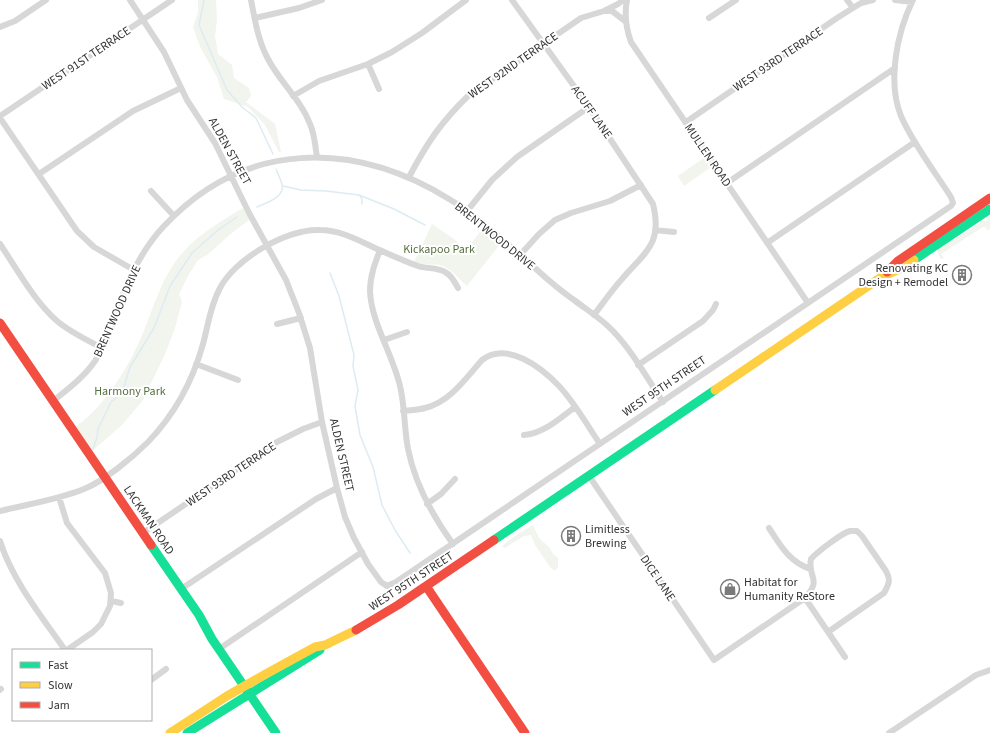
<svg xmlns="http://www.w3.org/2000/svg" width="990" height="733" viewBox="0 0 990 733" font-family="'Source Sans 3',sans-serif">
	<rect width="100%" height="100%" fill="#fff"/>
	<path fill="#f1f5ed" d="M198,0H216L217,20L215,36L218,54L232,65L234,78L249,88L251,96L246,102L275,124L281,152H279L265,125L248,107L224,99L217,77L200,47L193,27L198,12Z
		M705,157L711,167L684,186L678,176Z
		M243,208L249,220L233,232L207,255L198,260L188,276L179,294L182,302L175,328L166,352L143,400L122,425L91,452L74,428C80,423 87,418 93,412C113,391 129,365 141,338C154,308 162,273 186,249C202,232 223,220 243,208Z
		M990,216V229L987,230L985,227H983L941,254L944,258L941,259L938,253V249L944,244L965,233L982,221H986Z
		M432,224L454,239L466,250L483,228L501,243L467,286C459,279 450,267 439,265C429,264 425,265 414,262Z
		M533,525L539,538L549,547L553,554L558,558V567L556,570H553L550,567L535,545L531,535L524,536L505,548L502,546L515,536Z"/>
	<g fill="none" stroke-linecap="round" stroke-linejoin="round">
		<path stroke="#ddebf3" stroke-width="1.5" d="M204,0L199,25L227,90L242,107L256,118L273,154
			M283,186L301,190L326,191L359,195L394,209L425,225
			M360,196L362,199V204
			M257,207C266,203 285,197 282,185C281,180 278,174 276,169
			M330,273L339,296L354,355L353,366L358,390L355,406L360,435L373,467L382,505L395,530L410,553
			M93,449L97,437L98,429L111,402L122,393L130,367L154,328L170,286L192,253L218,230L237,217"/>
		<path stroke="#d7d7d7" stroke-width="6" d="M130,0L164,52L187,100L215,143L249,213L286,280L299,313L310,348L322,422L337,488L345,517L354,538L368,564L381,582L387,586L396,582L951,206L953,203L951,197C935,172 912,142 901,116C887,82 897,32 913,0
			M251,0C255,20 258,41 268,59C280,82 301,100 310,124C315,135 315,146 317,157
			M512,0L589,107L653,204C663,244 645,252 622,279C612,290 603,303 594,315
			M627,0C624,15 626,28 631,42L808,303
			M847,0L853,8
			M895,0L912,2
			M606,11H612L625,21
			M255,18L299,8L322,0
			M709,18L736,0
			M0,27L15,21L46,0
			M368,64L379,89
			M293,96L319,81L368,64L392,52L422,33L466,0
			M0,116L172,0
			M0,118L77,231L94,247L134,270
			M686,122L837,18L861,3L873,0
			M39,174L133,111L181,88
			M409,177C427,143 441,122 469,95L581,18L604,11L618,4L623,0
			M727,183L895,68
			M151,191L174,216
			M467,211L492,180L517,157L589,107
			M655,230L674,232
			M767,243L915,142
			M0,244C17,269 34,301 57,321C70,332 87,340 102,348
			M380,250C375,263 370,276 370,291C371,322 393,355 400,386C405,406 404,428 408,449C415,484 432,515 453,544
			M520,255L539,234L555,220L571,213L610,201L641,185
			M277,324L301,318
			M384,340L407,332
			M196,364L238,380
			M638,365L703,321L713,310L716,304
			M53,401C68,389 84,377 95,361C108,341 114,319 122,297C132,271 145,246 164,226C244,140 353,140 449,199C481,218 508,245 536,269C548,280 561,291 574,300C587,310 602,319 613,331C633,352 647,378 663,402
			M403,411C410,410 418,410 425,408C450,402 465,379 482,360C507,341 541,367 559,386C575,403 587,425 600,444
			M524,435C543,434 560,418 575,407
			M589,476L714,660L805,598C823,578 807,578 811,559C817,552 842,533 850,531C850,531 856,531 857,531L862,536L886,571C891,580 889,584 884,593L828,632
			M59,497L67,523L105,573L111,593L110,606L101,624L93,632L67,650
			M427,504L441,494L455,479
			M0,511C28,504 57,500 84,489C104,481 132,458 148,442C174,415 193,380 203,344C208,326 210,307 219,290C233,260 287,228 320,230C340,230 358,240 375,248C389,254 404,261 418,266C427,269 437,267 445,272C451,275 455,282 458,288
			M769,528C780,545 790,563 811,569
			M143,533L277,442L303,429L322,422
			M0,541C12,580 42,617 65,650
			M181,589L316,499L337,488
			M805,598L845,657
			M111,601L121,603
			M219,649L362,552
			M151,680L166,669
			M0,690L1,689
			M889,733L976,675L990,670"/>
		<path stroke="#16e098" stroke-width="9" d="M914,260L990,209
			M494,540L715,390
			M151,545L199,615L212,639L276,733
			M187,733L320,650"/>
		<path stroke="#ffcf43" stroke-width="9" d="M715,390L883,276L902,268L914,260
			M170,733L227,696L264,675L315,647L325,645L356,630"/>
		<path stroke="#f24e42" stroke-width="9" d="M887,272L898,261L990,198
			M0,323L151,545
			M426,586L525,733
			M356,630L398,605L494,540"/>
	</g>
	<defs>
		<symbol id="building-ring" viewBox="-11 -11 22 22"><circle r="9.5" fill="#fff" stroke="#7a7a7a" stroke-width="1.5"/><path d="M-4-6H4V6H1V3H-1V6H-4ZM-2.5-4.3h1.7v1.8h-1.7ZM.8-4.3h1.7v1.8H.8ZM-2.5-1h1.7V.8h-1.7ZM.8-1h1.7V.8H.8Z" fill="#7a7a7a"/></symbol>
		<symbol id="shop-ring" viewBox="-11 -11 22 22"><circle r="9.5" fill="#fff" stroke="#7a7a7a" stroke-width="1.5"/><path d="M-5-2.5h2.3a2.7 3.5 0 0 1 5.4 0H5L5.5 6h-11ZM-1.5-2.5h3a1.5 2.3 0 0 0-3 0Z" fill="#7a7a7a"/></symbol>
	</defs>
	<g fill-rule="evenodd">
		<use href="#building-ring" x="951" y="264" width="22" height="22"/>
		<use href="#building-ring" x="560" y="525" width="22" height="22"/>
		<use href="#shop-ring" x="719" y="578" width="22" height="22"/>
	</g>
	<g text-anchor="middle" stroke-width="4" stroke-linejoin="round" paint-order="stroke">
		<g font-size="12" fill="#333" stroke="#fff">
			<text transform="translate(86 58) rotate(-34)" y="4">WEST 91ST TERRACE</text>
			<text transform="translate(778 59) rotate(-34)" y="4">WEST 93RD TERRACE</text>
			<text transform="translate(513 65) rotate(-35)" y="4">WEST 92ND TERRACE</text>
			<text transform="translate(592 112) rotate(55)" y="4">ACUFF LANE</text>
			<text transform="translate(230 151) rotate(61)" y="4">ALDEN STREET</text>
			<text transform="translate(708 155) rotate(56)" y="4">MULLEN ROAD</text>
			<text transform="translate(495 236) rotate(39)" y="4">BRENTWOOD DRIVE</text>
			<text transform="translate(117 311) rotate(-66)" y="4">BRENTWOOD DRIVE</text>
			<text transform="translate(664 386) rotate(-34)" y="4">WEST 95TH STREET</text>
			<text transform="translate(342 455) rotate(77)" y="4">ALDEN STREET</text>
			<text transform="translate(231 474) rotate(-34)" y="4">WEST 93RD TERRACE</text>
			<text transform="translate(149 520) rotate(56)" y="4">LACKMAN ROAD</text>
			<text transform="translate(658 578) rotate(56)" y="4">DICE LANE</text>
			<text transform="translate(411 581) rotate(-33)" y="4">WEST 95TH STREET</text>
		</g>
		<g font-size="12" fill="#56703f" stroke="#fff">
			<text x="439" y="253">Kickapoo Park</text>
			<text x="130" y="395">Harmony Park</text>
		</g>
		<g font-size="12" fill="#333" stroke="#fff" text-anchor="start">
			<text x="948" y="272" text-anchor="end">Renovating KC<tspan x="948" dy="14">Design + Remodel</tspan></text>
			<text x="585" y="533">Limitless<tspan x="585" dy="14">Brewing</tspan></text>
			<text x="744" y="586">Habitat for<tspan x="744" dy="14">Humanity ReStore</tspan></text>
		</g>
	</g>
	<rect x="12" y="649" width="140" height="72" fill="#ffffff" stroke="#adadad"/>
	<rect x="20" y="662" width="20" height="6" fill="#16e098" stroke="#adadad"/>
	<text x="48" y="669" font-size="12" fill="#333333">Fast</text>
	<rect x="20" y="682" width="20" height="6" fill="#ffcf43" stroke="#adadad"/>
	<text x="48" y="689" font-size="12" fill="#333333">Slow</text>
	<rect x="20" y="702" width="20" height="6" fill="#f24e42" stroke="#adadad"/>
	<text x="48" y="709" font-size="12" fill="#333333">Jam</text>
</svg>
